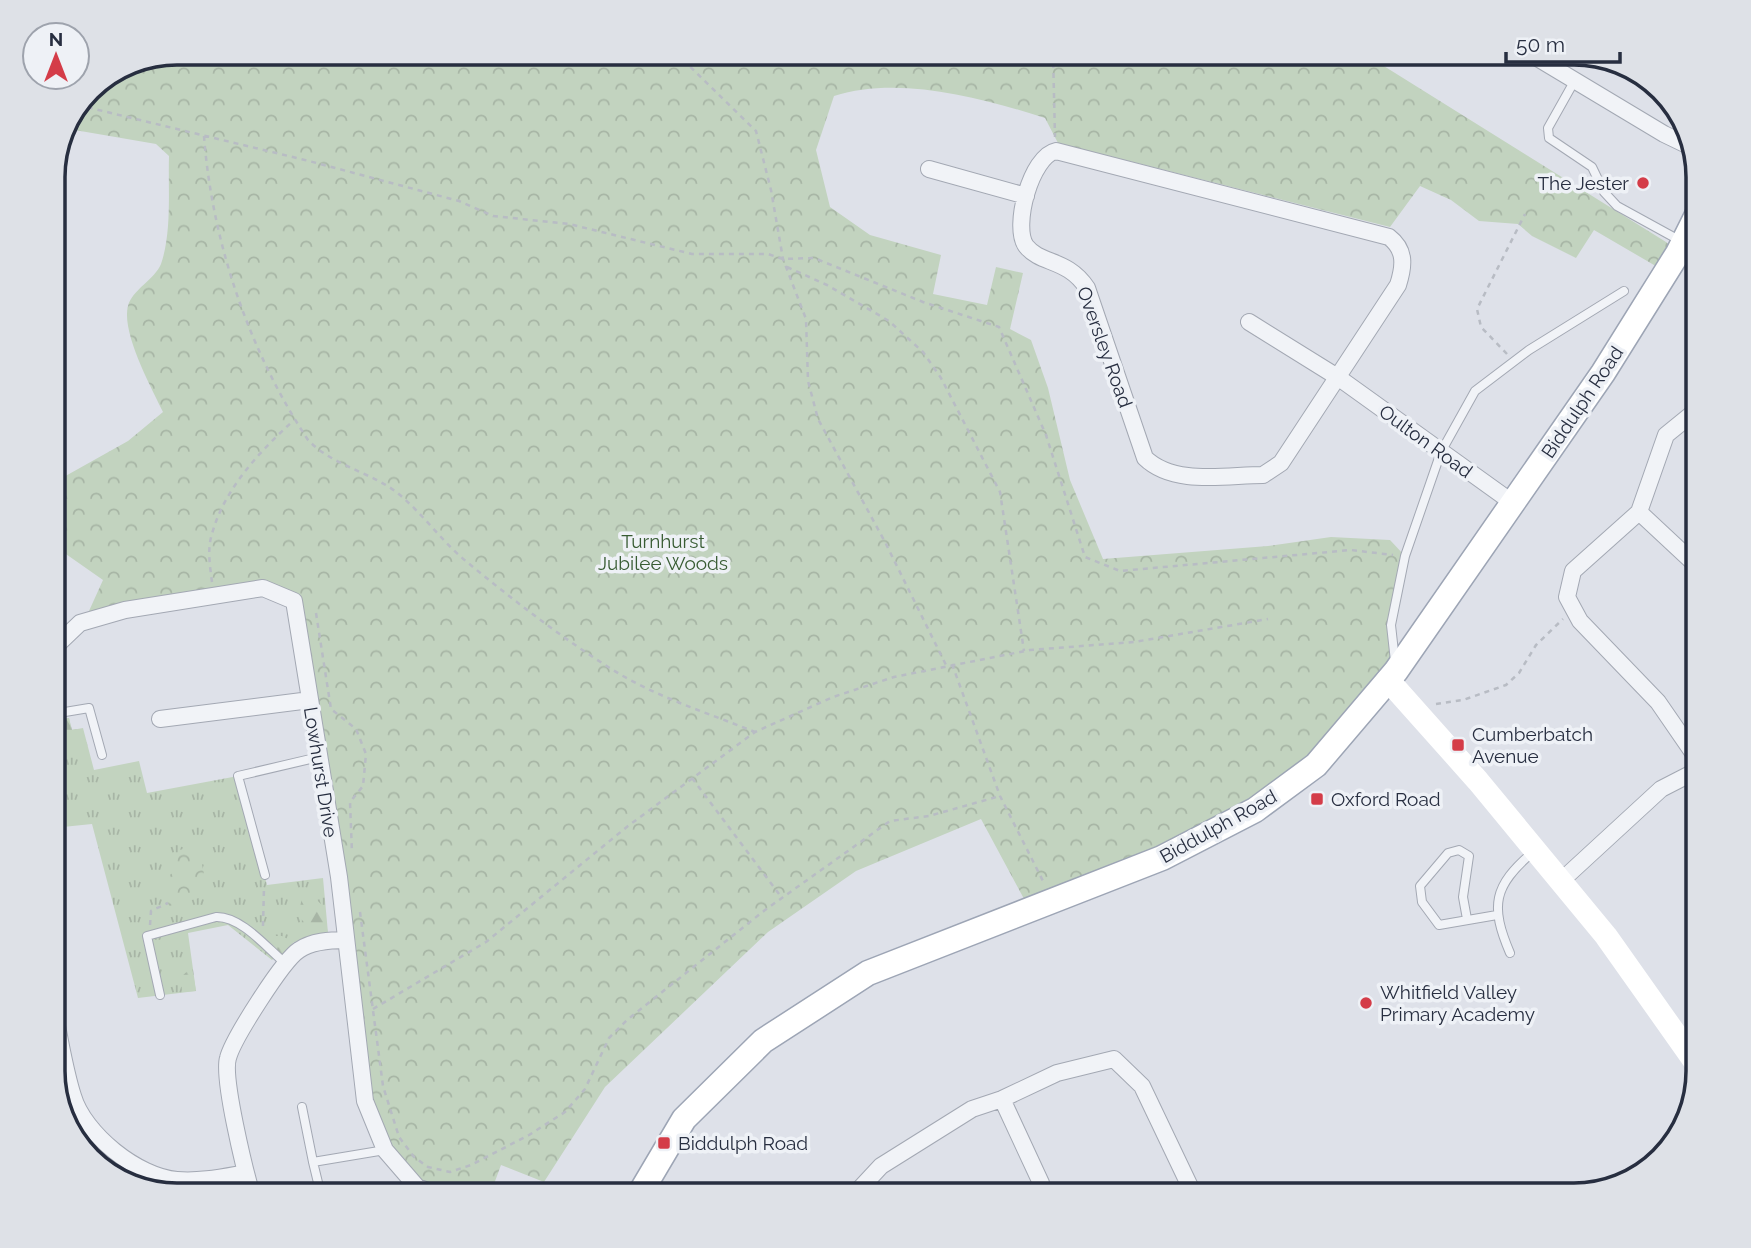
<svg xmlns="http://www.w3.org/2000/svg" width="1751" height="1248" viewBox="0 0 1751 1248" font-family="Raleway,sans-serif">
	<defs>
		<pattern id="grass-tufts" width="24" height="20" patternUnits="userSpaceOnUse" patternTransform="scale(1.75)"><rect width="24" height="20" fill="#c2d3bf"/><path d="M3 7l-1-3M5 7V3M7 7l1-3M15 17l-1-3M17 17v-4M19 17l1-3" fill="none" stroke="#a7b5a5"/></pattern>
		<pattern id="forest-firs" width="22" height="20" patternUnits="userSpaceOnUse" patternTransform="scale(1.75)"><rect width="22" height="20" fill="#c2d3bf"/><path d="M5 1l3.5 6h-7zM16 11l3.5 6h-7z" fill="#a7b5a5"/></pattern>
		<pattern id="park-crowns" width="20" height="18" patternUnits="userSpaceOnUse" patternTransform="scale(1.75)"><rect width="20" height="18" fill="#c2d3bf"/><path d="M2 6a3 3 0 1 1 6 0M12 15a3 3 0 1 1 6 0" fill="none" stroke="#a7b5a5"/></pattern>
	</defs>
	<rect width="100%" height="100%" fill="#dee1e9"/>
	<path fill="url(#grass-tufts)" d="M69,718L72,730L83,728L94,770L139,761L147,793L238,776L267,885L323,878L328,933L291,943L272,960L228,925L188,933L196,991L138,998L92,824L53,828V721Z"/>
	<path fill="url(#forest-firs)" d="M58,644L56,662L66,712L53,714V653Z
		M69,718L71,730L76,729L78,747L66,751L53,750V721Z
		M313,897L321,904L328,933L317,935L298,916L302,898Z
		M272,936H282L294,942L280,958L267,943Z
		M192,967L196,991L182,992L181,977Z"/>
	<path fill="url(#park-crowns)" d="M177,53H1363L1666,242L1678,253L1666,272L1594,230L1576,258L1532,236L1518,224L1479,221L1451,200L1420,186L1390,227L1058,143L1045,118C982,98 899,75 834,96L816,150L830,207L870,235L941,255L933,294L987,305L996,267L1023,273L1010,329L1031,340L1048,388L1070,480L1103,559L1268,546L1331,537L1390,540L1405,556L1391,625L1401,677L1255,810L1030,910L981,819L856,871L768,932L605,1087L544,1182L501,1165L490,1195C474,1195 456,1198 440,1195C397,1187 379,1136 365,1101L294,601L263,588L90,618L89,611L103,580L53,545V483L128,441L163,412C151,387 121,332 128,306C132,290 155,279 161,264C172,232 168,190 169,156L156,144L63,128L94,84Z
		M198,846L207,888L199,898L169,906L162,881L175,871L179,850Z"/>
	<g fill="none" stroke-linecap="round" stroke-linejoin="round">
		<defs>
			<path id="lane" d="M1575,80L1548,128L1549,138L1592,167L1604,192L1617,206L1679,240
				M1395,661L1391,625L1405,556L1441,452L1475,391L1529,350L1624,291
				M53,714L89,708L102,755
				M265,875L238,776L319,757
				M1467,919L1463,897L1469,856L1459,850L1448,853L1420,886L1422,902L1439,925L1497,915
				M1510,953C1490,906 1493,886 1533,852
				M160,995L147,936L216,917C241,916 267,948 285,963
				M302,1107L313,1162L385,1150
				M313,1162L321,1195"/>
			<path id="street" d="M1529,53L1664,134L1691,147
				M1056,151L1389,237C1406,250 1404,266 1398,285L1281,463L1263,475C1226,475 1174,486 1145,458L1087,288C1067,258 1041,265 1026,246C1012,227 1031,156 1056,151Z
				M929,169L1026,196
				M1249,322L1339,378L1513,503
				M1698,409L1666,435L1639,512L1573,571L1567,597L1580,621L1658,702L1698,760
				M1639,512L1698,567
				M53,653L58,644L80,623L125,610L263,588L294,601L339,877L365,1101L385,1150L417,1187L438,1195
				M160,719L310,700
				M1561,881L1661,789L1698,770
				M53,1008C60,1037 64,1068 73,1096C84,1134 138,1177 177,1180C200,1182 223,1177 246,1173
				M1002,1099L1041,1183
				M252,1195C245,1171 222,1078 228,1058C233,1039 283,960 299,950C312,941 330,940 346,940
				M854,1195L881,1166L972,1109L1002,1099L1057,1073L1114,1059L1142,1086L1194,1195"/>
			<path id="primary" d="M639,1195L684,1119L763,1041L868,973L1162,858L1255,810L1316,765L1396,671L1603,373L1678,253L1698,213"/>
		</defs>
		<use href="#lane" stroke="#a3a8b3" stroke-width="10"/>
		<use href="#street" stroke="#a3a8b3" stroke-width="18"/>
		<use href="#primary" stroke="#9da5b5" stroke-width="27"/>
		<path stroke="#b8bcc4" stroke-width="2.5" stroke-dasharray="5 5" stroke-linecap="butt" d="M676,53L756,131L771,190L783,259L806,319L808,381L818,419L885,542L946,665
			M1053,53L1055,137
			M78,105L309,161L459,201L493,216L569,224L692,254H768L783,259L814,258L923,302L999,327L1046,435L1085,557L1120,571L1351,550L1393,555
			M204,136C212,242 249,351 308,440C332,465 367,471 395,491C421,511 441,541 467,562C513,600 562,638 613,670C656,697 708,713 755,732
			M787,267L827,285L889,321L923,352L941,378L1000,492L1024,651
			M1507,354L1481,327L1477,309L1525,214
			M212,582C210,566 207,549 212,534C224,489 260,451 293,421
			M316,613L331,709L356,729L366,754L363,786L350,802L352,853
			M952,664L1000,796L1044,883
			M1436,704L1463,700L1506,685L1519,673L1536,645L1563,619
			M692,778L782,898
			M360,912L383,1086L399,1137L414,1157L428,1167L450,1172L471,1165L529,1135L565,1112L585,1089L609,1038L627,1020L765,910L890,821L929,816L1000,796
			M150,925L151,911L168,903
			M263,926L264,887
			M373,1009L486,942L628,826L755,732L833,697L894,677L1030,650L1134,642L1268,619
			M1053,1189L1060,1195"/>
		<use href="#lane" stroke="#f1f3f7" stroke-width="8"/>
		<use href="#street" stroke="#f1f3f7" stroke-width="16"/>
		<path stroke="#fff" stroke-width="23" d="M1388,680L1478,781L1606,936L1698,1066"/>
		<use href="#primary" stroke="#fff" stroke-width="24"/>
	</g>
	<g fill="#d43c48" stroke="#eef1f6" stroke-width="2.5">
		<circle cx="1643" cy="183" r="7"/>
		<rect x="1451" y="738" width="14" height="14" rx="3.5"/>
		<rect x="1310" y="792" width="14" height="14" rx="3.5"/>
		<circle cx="1366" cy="1003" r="7"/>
		<rect x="657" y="1136" width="14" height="14" rx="3.5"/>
	</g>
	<g text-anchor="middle" stroke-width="7" stroke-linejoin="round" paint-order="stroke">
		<g font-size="19" fill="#272e40" stroke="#eef1f6" text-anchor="start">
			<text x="1629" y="190" text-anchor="end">The Jester</text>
			<text x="1472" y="741">Cumberbatch<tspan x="1472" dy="22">Avenue</tspan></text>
			<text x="1331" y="806">Oxford Road</text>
			<text x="1380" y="999">Whitfield Valley<tspan x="1380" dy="22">Primary Academy</tspan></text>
			<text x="678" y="1150">Biddulph Road</text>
		</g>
		<g font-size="19" fill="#272e40" stroke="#eef1f6">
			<text transform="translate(1105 347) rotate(70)" y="7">Oversley Road</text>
			<text transform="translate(1582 402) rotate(-56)" y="7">Biddulph Road</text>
			<text transform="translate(1426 441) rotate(36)" y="7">Oulton Road</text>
			<text transform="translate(321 772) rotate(81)" y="7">Lowhurst Drive</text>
			<text transform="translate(1218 826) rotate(-29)" y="7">Biddulph Road</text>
		</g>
		<g font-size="19" fill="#385c33" stroke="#eef1f6">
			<text x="663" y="548">Turnhurst<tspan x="663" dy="22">Jubilee Woods</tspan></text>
		</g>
	</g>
	<path d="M0 0H1751V1248H0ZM177 65H1574A112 112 0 0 1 1686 177V1071A112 112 0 0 1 1574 1183H177A112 112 0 0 1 65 1071V177A112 112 0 0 1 177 65Z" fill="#dee1e7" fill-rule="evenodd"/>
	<path fill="none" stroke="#272e40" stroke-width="3.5" d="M177 65H1574A112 112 0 0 1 1686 177V1071A112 112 0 0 1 1574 1183H177A112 112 0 0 1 65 1071V177A112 112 0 0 1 177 65Z"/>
	<g transform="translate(56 56)"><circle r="33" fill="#eef1f6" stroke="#9ea3ad" stroke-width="2"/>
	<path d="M0-5L12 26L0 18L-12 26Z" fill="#d43c48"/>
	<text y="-10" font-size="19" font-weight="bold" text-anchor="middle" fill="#272e40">N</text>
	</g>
	<path d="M1506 52v10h114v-10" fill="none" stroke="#272e40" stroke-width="3.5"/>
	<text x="1516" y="52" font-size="21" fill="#272e40" stroke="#eef1f6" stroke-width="5" paint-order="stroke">50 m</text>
</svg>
